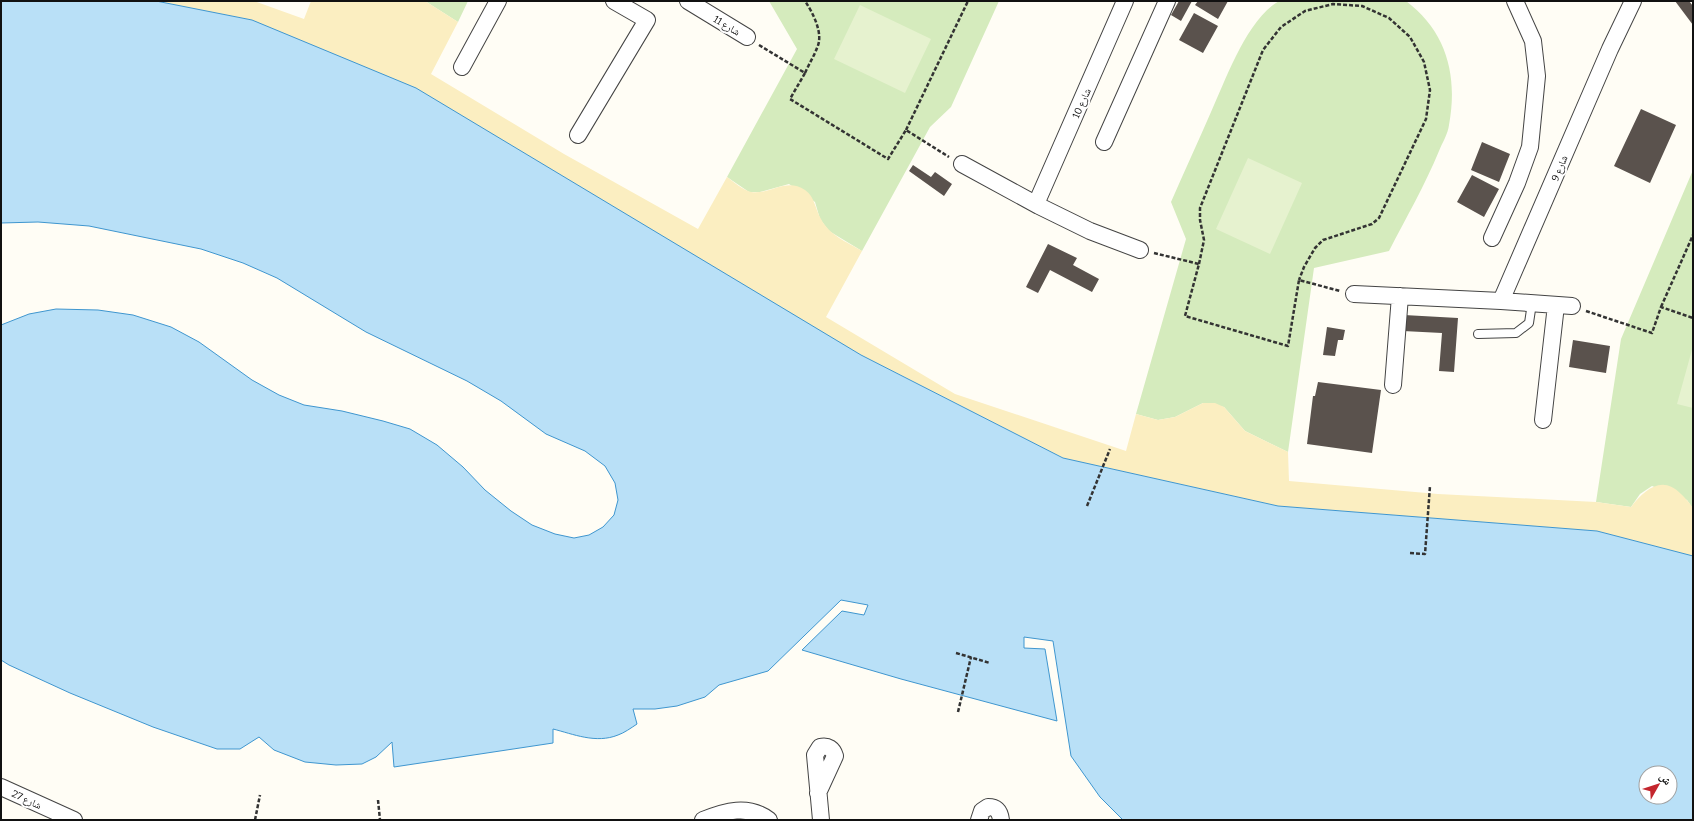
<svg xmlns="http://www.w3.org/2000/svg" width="1694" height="821" viewBox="0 0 1694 821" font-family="Bitter,'Noto Naskh Arabic',serif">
	<rect width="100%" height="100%" fill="#fffdf5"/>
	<path fill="#d5ebbd" d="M425,1H468L458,22Z
		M769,1H999L951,107L930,127L862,251L829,231L820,219L815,202L789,184L760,192H749L727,177L797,49Z
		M1279,1H1406C1447,32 1458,76 1449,125C1448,134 1442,143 1439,151C1425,185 1406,218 1389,251L1314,268L1288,452L1245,431L1224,407L1203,403L1175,417L1158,420L1136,414L1186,239L1171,202C1184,172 1198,142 1211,112C1226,79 1247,19 1279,1Z
		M1693,170V509L1687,500L1652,486L1640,494L1631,507L1596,502L1621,339Z"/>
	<path fill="#fbeec1" d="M156,1H254L304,19L311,1H425L458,22L431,74L564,154L698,229L727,177C734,182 743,190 751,192C770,195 786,177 805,190C815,197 815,209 821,219C829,235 847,242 862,251L826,317L955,394L1126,451L1136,414L1158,420L1175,417L1203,403H1215L1224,407L1245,431L1288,452L1289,481L1438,494L1596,502L1631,507C1644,490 1662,474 1681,494C1685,498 1691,504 1693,509C1694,515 1693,547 1693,556L1597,531L1278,506L1063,458L861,355L252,20Z"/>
	<path fill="#e6f2cf" d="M860,5L931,39L905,93L834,59Z
		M1248,158L1302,183L1270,254L1216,229Z
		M1693,346V408L1677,404Z"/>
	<path fill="#b9e0f7" stroke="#3f96cf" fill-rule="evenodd" d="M1,1H156L252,20L416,88L861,355L1063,458L1278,506L1597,531L1693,556V820H1123L1100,797L1071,756L1053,641L1024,637V648L1045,649L1057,721L901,679L802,650L842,611L864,615L868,605L841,600L768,671L719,685L705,697L677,706L655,709H633L637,724C631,728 624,733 618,735C596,744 573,734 553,729V743L394,767L392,742L376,757L362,764L336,765L305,762L274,750L259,737L240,749H217L153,727L70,693L9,665L1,660V325L29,314L56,309L98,310L133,315L171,327L199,342L252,380L279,395L304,405L342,411L383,421L410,429L437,445L463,467L485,490L511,511L532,525L555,534L574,538L589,535L603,527L614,515L618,500L615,483L605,466L585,451L546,434L501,401L467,381L366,332L277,278L243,263L201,249L89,226L38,222L1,223ZM1646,773H1670V797H1646Z"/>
	<path fill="#5a524d" d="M1179,1H1192L1181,21L1171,15Z
		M1198,1H1228L1218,19L1195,5Z
		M1675,1H1689L1693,6V25Z
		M1194,13L1218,26L1203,53L1179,40Z
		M1641,109L1676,125L1650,183L1614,166Z
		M1482,142L1510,154L1499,182L1471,170Z
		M913,165L931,177L935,172L952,184L944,196L909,171Z
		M1472,175L1499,189L1484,217L1457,202Z
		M1048,244L1077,258L1073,265L1099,279L1092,292L1050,270L1038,293L1026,287Z
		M1404,315L1458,318L1454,372L1439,371L1442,333L1403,331Z
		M1327,327L1345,330L1343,340H1338L1335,356L1323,355Z
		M1573,340L1610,346L1606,373L1569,367Z
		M1318,382L1381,390L1372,453L1307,444L1313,396H1315Z"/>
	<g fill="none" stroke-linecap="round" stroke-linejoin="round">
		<defs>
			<path id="lane" d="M1478,334L1516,333L1529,323L1532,303"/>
			<path id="street" d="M688,1L747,37
				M462,67L498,1
				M578,135L647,20L614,1
				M1104,142L1167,1
				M962,164L1039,206L1090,231L1140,250
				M1036,204L1125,1
				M1492,238L1517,183L1530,147L1537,76L1533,41L1515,1
				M1354,294L1501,301L1572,306
				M1501,301L1610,49L1633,1
				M1393,385L1400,296
				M1543,420L1556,305
				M1,787L74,820
				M818,793L835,756C833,749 828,745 820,747L815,755L821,820
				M703,820C725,811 748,804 769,820
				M979,820L982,811L988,807C997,807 1000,812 1001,820"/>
		</defs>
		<use href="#lane" stroke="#444" stroke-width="10"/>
		<use href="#street" stroke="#444" stroke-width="18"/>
		<path stroke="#333" stroke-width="2.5" stroke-dasharray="4 2" stroke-linecap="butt" d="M759,45L805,73L790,99L888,159L906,130L949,157
			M805,73C809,64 814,56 817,48C824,34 813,13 805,1
			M906,130L968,1
			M1154,253L1199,264L1185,316L1288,346L1299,280L1340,291
			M1199,264L1204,240L1200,220V208L1263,50L1281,27L1305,11L1333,4L1362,6L1389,18L1410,37L1424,62L1430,90L1426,119L1379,218L1372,224L1323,240L1315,248L1304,267L1299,280
			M1661,307L1693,235
			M1586,311L1652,333L1661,307L1693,318
			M1087,506L1110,449
			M1410,553L1425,554L1430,486
			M956,653L990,663
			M958,712L971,657
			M378,800L380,820
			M255,820L260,795"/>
		<use href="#lane" stroke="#fff" stroke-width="8"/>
		<use href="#street" stroke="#fff" stroke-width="16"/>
	</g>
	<g text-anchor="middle" stroke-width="4" stroke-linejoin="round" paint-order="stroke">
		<g font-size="10" fill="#111" stroke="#fff">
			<text transform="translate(727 25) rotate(31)" y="4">شارع 11</text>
			<text transform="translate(1081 103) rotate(-66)" y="4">شارع 10</text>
			<text transform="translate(1559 168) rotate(-67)" y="4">شارع 9</text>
			<text transform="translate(27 799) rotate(25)" y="4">شارع 27</text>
		</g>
	</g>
	<rect width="1694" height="821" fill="none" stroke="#111111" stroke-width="4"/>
	<g transform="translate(1658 785) rotate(51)"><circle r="19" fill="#ffffff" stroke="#a0a0a0"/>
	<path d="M0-3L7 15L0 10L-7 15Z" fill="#c4262e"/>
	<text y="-6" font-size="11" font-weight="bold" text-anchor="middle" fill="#111111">ش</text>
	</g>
</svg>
